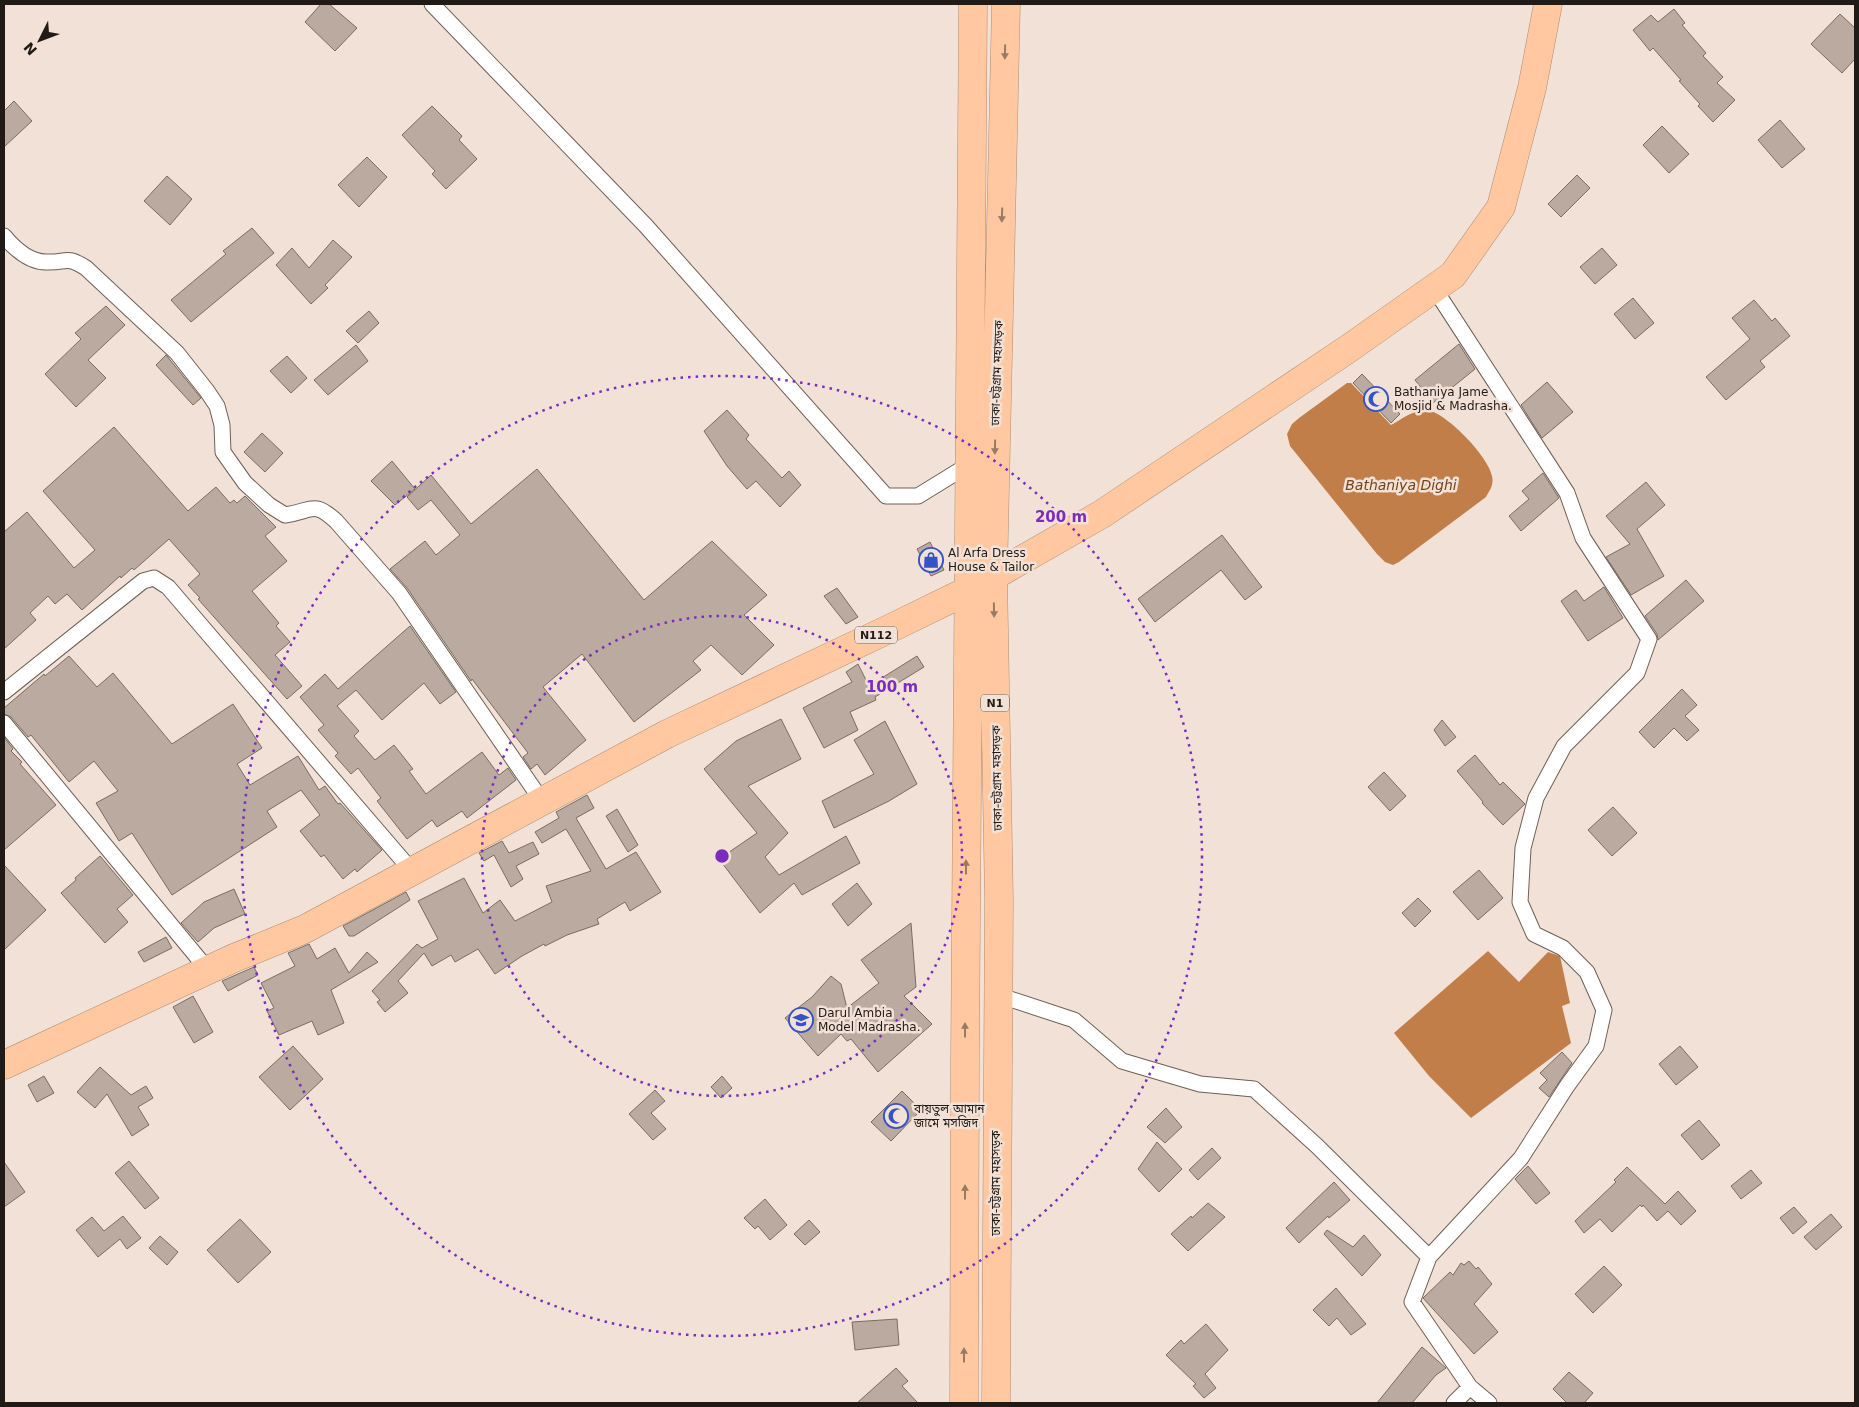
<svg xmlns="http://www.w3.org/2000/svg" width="1859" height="1407" viewBox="0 0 1859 1407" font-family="'DejaVu Sans','Noto Sans Bengali',sans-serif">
	<rect width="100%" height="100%" fill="#f2e1d6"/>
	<path fill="#c27e48" d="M1347,383H1351L1391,425C1402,419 1413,410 1426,410C1445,411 1489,457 1492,476C1494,485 1490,490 1486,497L1399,562L1393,565L1385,562L1377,554L1290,446L1287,434L1292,424L1299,418Z
		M1488,951L1519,982L1548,952L1560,956L1570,1003L1562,1006L1571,1043L1471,1118L1429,1076L1394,1033Z"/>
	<path fill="#baaa9f" stroke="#7b6c62" d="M321,4H329L357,28L335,51L305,22Z
		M1674,9L1685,23L1682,25L1706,53L1703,56L1723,77L1717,83L1735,100L1713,122L1698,106L1700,104L1679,81L1681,80L1653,48L1650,51L1633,30L1651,15L1658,22Z
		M1840,14L1855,28V59L1842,73L1811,44Z
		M14,101L32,121L4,147V111Z
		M432,106L462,136L459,140L477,159L446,189L432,174L435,171L402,135Z
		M1780,120L1805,149L1782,168L1758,140Z
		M1662,126L1689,154L1669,173L1643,145Z
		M367,157L387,177L359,207L338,185Z
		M1577,175L1590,188L1561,217L1548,204Z
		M167,176L192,199L170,225L144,201Z
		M252,228L274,253L191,322L171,300L226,254L223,251Z
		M333,240L352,257L325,285L328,288L311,304L276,265L292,248L309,268Z
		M1602,248L1617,265L1595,284L1580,267Z
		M1633,298L1654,323L1635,339L1614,314Z
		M1754,300L1772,321L1775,318L1790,336L1760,361L1765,367L1726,400L1706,377L1750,339L1732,318Z
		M106,306L125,325L88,360L106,378L76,407L45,374L81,339L75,333Z
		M369,311L379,323L358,343L346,331Z
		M1459,344L1475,369L1433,403L1415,380Z
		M356,345L368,361L328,395L314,380Z
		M166,355L201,398L193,405L156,365Z
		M287,356L307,378L291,393L270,371Z
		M1362,374L1400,414L1391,423L1353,383Z
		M1547,382L1573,412L1542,438L1521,405Z
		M727,410L749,435L746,439L782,478L789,471L801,485L780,507L756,481L747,489L727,466L704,431Z
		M114,427L188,511L216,487L230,503L234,500L237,503L245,496L276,527L265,536L287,561L252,591L279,623L276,626L290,642L275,655L302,686L287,699L198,599L200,598L188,585L200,574L169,539L134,570L132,568L121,578L120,576L82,610L67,594L55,604L48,596L30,613L36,620L4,649V532L27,512L74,568L95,550L43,491Z
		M262,433L283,453L265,472L244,452Z
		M392,461L415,489L395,505L371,481Z
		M537,469L644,600L712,541L767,595L744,615L774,645L742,675L711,645L693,661L701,670L634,722L582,654L543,687L586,740L545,775L537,764L531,769L523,757L528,753L472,679L471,681L407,588L390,569L425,541L436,555L460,535L431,500L418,510L407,497L431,475L471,524Z
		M1543,473L1559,498L1521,531L1509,516L1529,499L1522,491Z
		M1646,482L1665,505L1637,529L1664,576L1631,595L1606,557L1630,544L1606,516Z
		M1222,535L1262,587L1245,600L1221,570L1155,622L1138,599Z
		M930,542L944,570L931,576L917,549Z
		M1686,580L1704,601L1658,640L1657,634L1645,616Z
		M1604,587L1623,618L1588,641L1561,601L1576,590L1584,601Z
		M837,588L858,617L846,624L824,596Z
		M410,626L456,692L440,704L424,683L382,720L356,690L337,706L359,731L354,736L375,760L394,745L413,769L409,771L426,794L482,752L499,775L508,768L516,780L467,818L462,811L437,827L432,820L407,839L377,801L381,798L358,768L351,774L335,756L338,753L318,730L324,725L300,697L325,674L338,689Z
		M69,656L97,687L113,673L172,744L233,704L262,748L237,764L250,785L298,756L319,790L325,786L338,804L340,803L382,850L357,872L355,869L343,879L324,855L321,857L300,831L320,815L301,790L267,811L277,827L172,895L132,833L119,841L96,803L118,791L94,761L69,782L31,735L28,737L11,717L4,714V708L44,674L45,676Z
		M917,656L924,667L875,697L876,700L850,712L858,730L824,748L803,708L852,682L846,672L858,664L869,686Z
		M1682,689L1697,705L1685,716L1699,730L1687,741L1674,728L1654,748L1639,732Z
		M781,719L801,759L748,786L788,833L765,857L779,875L846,836L860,863L802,895L794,883L760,913L719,859L757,833L704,769L736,741Z
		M1442,720L1456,737L1445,746L1434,730Z
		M885,721L917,784L889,801L834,828L822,801L874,774L854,740Z
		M4,737L13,749L11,751L22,762L20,764L56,805L4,850Z
		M1475,755L1500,785L1503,782L1525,804L1503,825L1482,803L1483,802L1457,771Z
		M1384,772L1406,796L1390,811L1368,787Z
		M587,795L594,808L576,818L606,869L636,852L661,892L630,911L625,902L597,919L599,924L567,935L545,946L544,944L522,956L495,974L478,949L455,962L451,955L432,966L424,953L398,981L408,993L385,1012L377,1002L380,1000L372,991L417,944L422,948L438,939L418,901L464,878L483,913L500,900L515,921L552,902L546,886L591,871L566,829L542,843L535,832L559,818L556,812Z
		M1613,807L1637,833L1612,856L1588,830Z
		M617,809L638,845L628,852L606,816Z
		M502,841L509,853L533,842L539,854L516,866L523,879L511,887L494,855L484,861L479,853Z
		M100,856L133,895L117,909L128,922L105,943L61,893L76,880L75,878Z
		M4,865L46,910L4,950Z
		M1479,870L1503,898L1478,920L1453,892Z
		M857,883L872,904L848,926L832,904Z
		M234,889L245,914L214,928L198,942L181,923L204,902Z
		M406,892L410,900L354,936H349L343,926Z
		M1418,898L1431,911L1415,927L1402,913Z
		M911,923L916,987L904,996L932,1024L878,1072L851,1039L847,1041L841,1034L818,1056L785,1018L812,997L831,976L841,984L847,1008L879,983L861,960Z
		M166,937L172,948L144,962L138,952Z
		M309,944L317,959L335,948L349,973L367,952L378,962L331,990L344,1023L318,1035L312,1021L279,1035L267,1011L274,1008L261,983L295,966L288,953Z
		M254,967L258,975L228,991L222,981Z
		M193,996L213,1032L194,1043L173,1007Z
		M293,1046L323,1079L290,1110L259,1077Z
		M1680,1046L1698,1067L1676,1085L1659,1064Z
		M1562,1052L1572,1063L1549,1097L1539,1088L1547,1080L1540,1073Z
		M100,1067L131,1095L146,1086L153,1098L138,1107L149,1125L132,1136L107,1094L95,1108L77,1092Z
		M44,1076L54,1093L37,1102L28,1085Z
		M722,1076L732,1088L721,1098L711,1087Z
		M655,1090L665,1101L651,1113L666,1129L653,1140L629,1114Z
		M902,1091L921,1110L891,1141L871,1122Z
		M1166,1108L1182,1127L1165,1143L1147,1127Z
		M1699,1120L1720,1145L1702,1160L1681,1135Z
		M1157,1142L1182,1169L1159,1192L1138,1169Z
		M1212,1148L1221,1158L1198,1180L1189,1170Z
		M129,1161L159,1198L145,1209L115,1173Z
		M4,1162L25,1192L4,1207Z
		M1528,1166L1550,1193L1536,1204L1515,1179Z
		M1627,1167L1665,1204L1678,1191L1696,1211L1681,1225L1668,1211L1657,1221L1643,1205L1642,1207L1640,1205L1612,1232L1600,1219L1584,1233L1575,1221L1616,1182L1614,1180Z
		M1751,1170L1762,1183L1741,1199L1731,1186Z
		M1334,1182L1350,1200L1329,1218L1328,1216L1299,1243L1286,1228Z
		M765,1199L787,1225L770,1240L758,1226L755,1229L744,1218Z
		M1208,1203L1225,1217L1188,1251L1171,1234L1191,1216L1192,1218Z
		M1794,1207L1807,1222L1793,1234L1780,1218Z
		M1831,1214L1842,1227L1816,1250L1804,1237Z
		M123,1216L141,1238L127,1249L120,1239L98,1257L76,1230L92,1217L104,1231Z
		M240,1219L271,1252L238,1283L207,1250Z
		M809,1220L820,1232L805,1245L794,1234Z
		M1327,1230L1353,1247L1364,1235L1381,1255L1362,1276L1324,1234Z
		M160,1236L178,1252L167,1265L149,1248Z
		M1469,1261L1476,1269L1478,1267L1492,1284L1474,1304L1498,1332L1474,1354L1423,1298L1450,1272L1453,1275L1461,1263L1464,1265Z
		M1604,1266L1622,1285L1593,1313L1575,1294Z
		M1336,1288L1366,1324L1351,1335L1337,1318L1329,1326L1313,1310Z
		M897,1319L899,1345L855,1350L852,1322Z
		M1206,1324L1228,1350L1205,1374L1216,1388L1204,1398L1193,1386L1196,1384L1166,1355L1181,1340L1184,1344Z
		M1422,1347L1446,1368L1436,1375L1412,1403H1377Z
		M896,1368L908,1381L902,1386L918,1403H857Z
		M1569,1372L1593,1393L1584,1403H1567L1553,1389Z"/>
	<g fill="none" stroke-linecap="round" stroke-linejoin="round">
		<defs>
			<path id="street" d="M432,4L646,226L886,496H918L970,464
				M4,236C14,248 29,262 46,262C67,263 66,255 86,268L177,353L207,391L217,406L222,425L223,452L245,483L269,505L285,515C313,511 313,500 336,521L399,593L542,801
				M1434,288L1567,493L1583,538L1649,639L1637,673L1564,746L1536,798L1523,848L1520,902L1534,934L1563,948L1587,972L1604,1010L1596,1046L1567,1086L1521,1158L1429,1257L1412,1302L1470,1387L1489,1403
				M4,692L143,581L154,578L168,587L412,871
				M4,723L208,970
				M998,995L1074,1020L1122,1061L1200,1084L1254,1089L1317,1146L1429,1257
				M1454,1403L1470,1387"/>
			<path id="highway" d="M4,1065L234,958L305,929L667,734L887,630L969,590L1102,514L1348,349L1453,275L1501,207L1532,88L1548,4
				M964,1403L965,1056L973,4
				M996,1403L999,900L993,576L1006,4"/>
		</defs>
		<use href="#street" stroke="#6e6056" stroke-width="17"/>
		<use href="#highway" stroke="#b18b70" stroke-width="29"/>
		<use href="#street" stroke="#fff" stroke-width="15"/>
		<use href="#highway" stroke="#ffc8a0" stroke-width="28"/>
	</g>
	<defs><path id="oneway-solid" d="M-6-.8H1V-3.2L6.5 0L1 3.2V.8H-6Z" transform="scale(1.25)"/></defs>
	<g fill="#9b7a62">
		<use href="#oneway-solid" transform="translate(1005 52) rotate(91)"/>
		<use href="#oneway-solid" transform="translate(1002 215) rotate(92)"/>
		<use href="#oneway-solid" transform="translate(995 447) rotate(91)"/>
		<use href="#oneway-solid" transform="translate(994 610) rotate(89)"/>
		<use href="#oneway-solid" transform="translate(966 867) rotate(-90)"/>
		<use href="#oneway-solid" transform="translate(965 1030) rotate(-90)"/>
		<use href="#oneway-solid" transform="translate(965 1192) rotate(-90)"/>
		<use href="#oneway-solid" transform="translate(964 1355) rotate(-90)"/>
	</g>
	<g fill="none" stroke="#7b2cbf" stroke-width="2.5" stroke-dasharray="2.5 5">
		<circle cx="722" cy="856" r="240"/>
		<circle cx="722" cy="856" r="480"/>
	</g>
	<defs>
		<symbol id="mosque-ring" viewBox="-11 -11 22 22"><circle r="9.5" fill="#f2e1d6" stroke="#3553c4" stroke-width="1.5"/><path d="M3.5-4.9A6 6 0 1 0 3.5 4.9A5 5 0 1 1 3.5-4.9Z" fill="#3553c4"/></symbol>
		<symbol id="shop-ring" viewBox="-11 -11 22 22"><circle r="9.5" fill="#f2e1d6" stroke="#3553c4" stroke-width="1.5"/><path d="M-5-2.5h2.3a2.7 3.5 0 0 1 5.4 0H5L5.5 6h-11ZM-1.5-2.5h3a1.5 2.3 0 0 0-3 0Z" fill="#3553c4"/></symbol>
		<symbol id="school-ring" viewBox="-11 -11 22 22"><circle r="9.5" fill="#f2e1d6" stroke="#3553c4" stroke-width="1.5"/><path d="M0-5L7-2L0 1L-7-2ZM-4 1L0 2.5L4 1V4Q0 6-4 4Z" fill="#3553c4"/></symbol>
	</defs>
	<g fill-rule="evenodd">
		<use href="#mosque-ring" x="1362" y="385" width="28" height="28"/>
		<use href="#shop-ring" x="917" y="546" width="28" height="28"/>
		<use href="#school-ring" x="787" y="1006" width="28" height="28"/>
		<use href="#mosque-ring" x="882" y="1102" width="28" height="28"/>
	</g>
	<g text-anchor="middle" stroke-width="5" stroke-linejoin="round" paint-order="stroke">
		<g fill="#f2e1d6" stroke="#605650" stroke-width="1">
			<rect x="855" y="626.5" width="42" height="17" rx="4"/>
			<rect x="981" y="694.5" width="28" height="17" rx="4"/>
		</g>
		<g font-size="11" font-weight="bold" fill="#211b17">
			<text x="876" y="639">N112</text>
			<text x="995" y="707">N1</text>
		</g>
		<g font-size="12" fill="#211b17" stroke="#f2e1d6">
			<text transform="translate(997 373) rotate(-88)" y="4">ঢাকা-চট্টগ্রাম মহাসড়ক</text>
			<text transform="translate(997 778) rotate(-91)" y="4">ঢাকা-চট্টগ্রাম মহাসড়ক</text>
			<text transform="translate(996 1183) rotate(-90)" y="4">ঢাকা-চট্টগ্রাম মহাসড়ক</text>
		</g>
		<g font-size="12" fill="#211b17" stroke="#f2e1d6" text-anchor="start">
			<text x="1394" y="396">Bathaniya Jame<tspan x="1394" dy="14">Mosjid &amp; Madrasha.</tspan></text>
			<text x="948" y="557">Al Arfa Dress<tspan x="948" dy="14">House &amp; Tailor</tspan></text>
			<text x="818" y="1017">Darul Ambia<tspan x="818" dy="14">Model Madrasha.</tspan></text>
			<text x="914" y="1113">বায়তুল আমান<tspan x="914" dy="14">জামে মসজিদ</tspan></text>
		</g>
		<g font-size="14" font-style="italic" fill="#73441d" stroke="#f2e1d6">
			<text x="1401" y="490">Bathaniya Dighi</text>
		</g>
	</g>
	<circle cx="722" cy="856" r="8" fill="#7b2cbf" stroke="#f2e1d6" stroke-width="2.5"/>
	<g font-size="15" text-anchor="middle" font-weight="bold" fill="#7b2cbf" stroke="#f2e1d6" stroke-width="5" stroke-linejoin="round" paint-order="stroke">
		<text x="1061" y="522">200 m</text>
		<text x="892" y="692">100 m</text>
	</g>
	<rect width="1859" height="1407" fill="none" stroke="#211b17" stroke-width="10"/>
	<g transform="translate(40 40) rotate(228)" stroke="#f2e1d6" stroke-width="4" paint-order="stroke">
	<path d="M0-4L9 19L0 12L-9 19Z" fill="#211b17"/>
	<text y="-8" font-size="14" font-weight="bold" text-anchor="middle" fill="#211b17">N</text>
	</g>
</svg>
